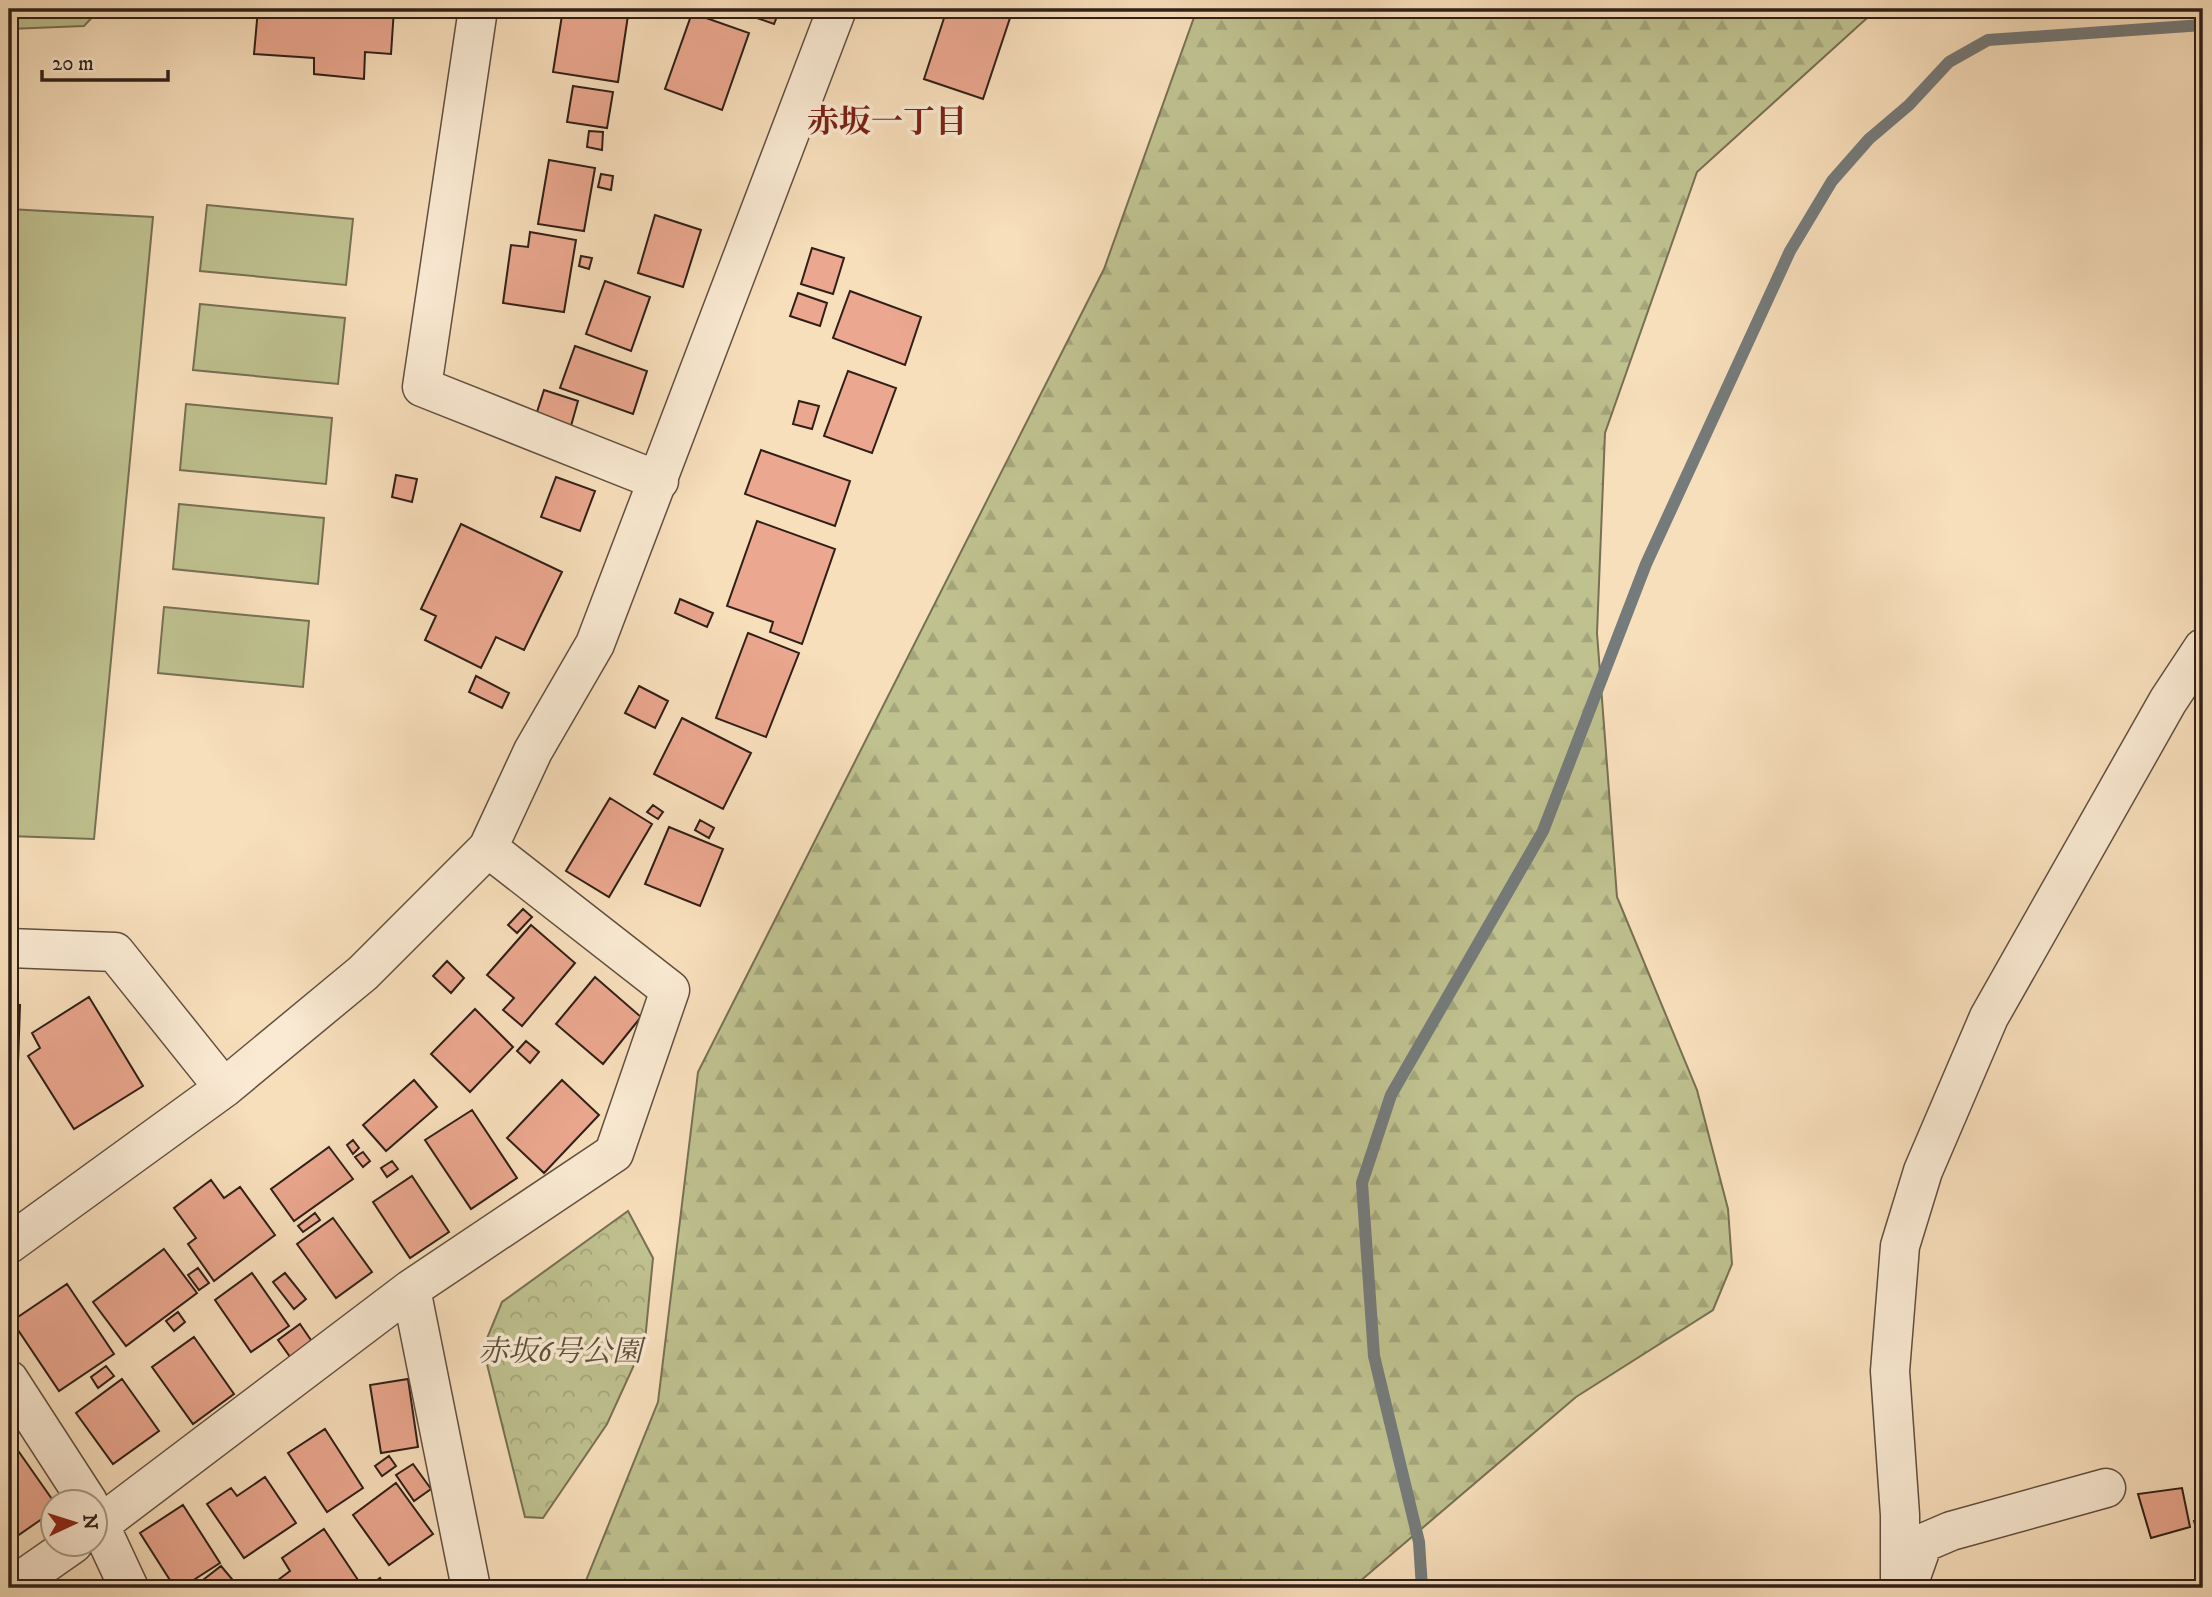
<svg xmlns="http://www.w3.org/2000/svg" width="2212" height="1597" viewBox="0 0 2212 1597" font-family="'IM FELL DW Pica','Noto Serif JP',serif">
	<defs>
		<pattern id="forest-firs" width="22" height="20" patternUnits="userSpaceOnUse" patternTransform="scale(1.75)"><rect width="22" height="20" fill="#bfc18f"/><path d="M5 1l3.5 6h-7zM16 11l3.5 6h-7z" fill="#a4a57b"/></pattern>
		<pattern id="park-crowns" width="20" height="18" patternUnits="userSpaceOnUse" patternTransform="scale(1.75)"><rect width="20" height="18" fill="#bfc18f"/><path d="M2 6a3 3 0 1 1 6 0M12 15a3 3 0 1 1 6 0" fill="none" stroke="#a4a57b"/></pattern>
	</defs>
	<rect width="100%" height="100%" fill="#f8dfbc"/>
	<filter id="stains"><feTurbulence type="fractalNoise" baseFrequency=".00286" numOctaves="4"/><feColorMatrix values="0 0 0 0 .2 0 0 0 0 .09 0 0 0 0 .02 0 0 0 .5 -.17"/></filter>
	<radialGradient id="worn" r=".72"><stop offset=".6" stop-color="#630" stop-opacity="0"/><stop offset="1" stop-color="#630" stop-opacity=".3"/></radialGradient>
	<path fill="url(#forest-firs)" stroke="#787054" stroke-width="2" d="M1197,9H1877L1697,172L1605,433L1597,633L1617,897L1697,1090L1728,1209L1732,1264L1713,1310L1576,1397L1352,1588H583L658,1402L698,1072L1104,269Z"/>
	<path fill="url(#park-crowns)" stroke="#787054" stroke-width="2" d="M628,1211L653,1258L645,1341L607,1424L543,1518L525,1517L483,1348L502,1302Z"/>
	<path fill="#bfc18f" stroke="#787054" stroke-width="2" d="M9,9H100L84,26L9,29Z
		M207,205L353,219L346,285L200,271Z
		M9,209L153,217L94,839L9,836Z
		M200,304L345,318L338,384L193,370Z
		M186,404L332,418L326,484L180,470Z
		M179,504L324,518L318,584L173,569Z
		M164,607L309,621L303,687L158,673Z"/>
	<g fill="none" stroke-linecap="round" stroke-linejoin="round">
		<path stroke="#757b7b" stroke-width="12" d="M1422,1588L1419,1542L1374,1356L1362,1183L1391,1095L1543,831L1646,564L1790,251L1832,181L1869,139L1909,105L1949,62L1988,40L2203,25"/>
	</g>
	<path fill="#eba78f" stroke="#301f18" stroke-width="2" d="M258,9H394L391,54L365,52L364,79L314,74V58L254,54Z
		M563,9H629L618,82L553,72Z
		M731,9H780L774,24Z
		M947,9H1013L983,99L924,79Z
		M692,13L749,33L722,110L665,89Z
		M573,86L613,92L607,128L567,122Z
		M589,131L603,132L602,150L587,147Z
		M549,160L595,168L584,231L538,224Z
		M601,174L613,176L611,190L598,187Z
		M655,215L701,230L683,287L638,273Z
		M530,232L576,240L564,312L503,303L511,245L528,247Z
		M812,248L844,258L833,294L801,284Z
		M581,256L592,258L589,269L579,266Z
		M605,281L650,297L631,351L586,334Z
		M850,291L921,317L905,365L833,338Z
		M798,293L827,303L820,326L790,316Z
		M575,346L647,371L633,414L560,388Z
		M848,371L896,388L872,453L824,436Z
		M544,390L578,401L571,426L536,415Z
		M799,401L819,406L812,429L793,424Z
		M761,450L850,481L835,526L745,494Z
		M396,475L417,479L412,502L392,497Z
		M556,477L595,491L580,531L541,517Z
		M757,521L835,549L802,644L770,632L773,622L727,606Z
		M461,524L562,572L524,650L496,637L481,668L425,640L436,616L421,609Z
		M680,599L713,613L707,627L675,613Z
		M748,633L799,653L766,737L716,718Z
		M476,676L509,693L502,708L469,692Z
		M639,686L668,701L655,728L625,713Z
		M682,718L751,753L723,809L654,774Z
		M610,798L652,824L609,897L566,871Z
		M653,805L663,812L658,819L647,812Z
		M700,820L714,828L709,838L695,830Z
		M669,827L723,849L700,906L645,884Z
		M523,909L532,917L517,933L508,925Z
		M531,925L575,963L522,1026L503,1010L514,998L487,975Z
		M447,961L464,978L451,993L433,976Z
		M595,977L641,1017L603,1064L556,1024Z
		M89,997L143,1086L74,1129L28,1056L40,1048L32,1033Z
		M9,1004L20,1005L18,1064L9,1063Z
		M475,1009L513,1047L470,1092L431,1054Z
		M526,1041L539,1052L530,1063L517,1051Z
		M414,1080L437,1107L386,1151L363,1125Z
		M562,1080L599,1115L544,1173L507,1138Z
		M472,1110L517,1178L471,1209L425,1140Z
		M353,1140L359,1148L353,1154L347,1145Z
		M329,1147L353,1179L294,1221L271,1189Z
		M363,1152L370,1161L363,1167L355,1157Z
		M392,1161L398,1169L387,1177L381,1168Z
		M412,1176L449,1232L410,1258L373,1202Z
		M211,1180L224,1198L240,1187L275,1235L214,1281L188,1244L196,1238L174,1208Z
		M315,1213L320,1220L303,1232L298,1226Z
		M333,1218L372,1272L336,1298L297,1244Z
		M164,1249L197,1293L126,1346L93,1302Z
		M198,1268L209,1283L199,1290L188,1275Z
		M252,1273L289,1326L251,1352L215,1300Z
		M285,1273L306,1299L294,1309L273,1282Z
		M67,1284L114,1354L59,1391L12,1321Z
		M178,1312L185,1322L174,1331L166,1321Z
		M300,1324L315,1346L293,1361L278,1340Z
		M194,1337L234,1394L193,1424L152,1367Z
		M106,1366L114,1376L98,1388L91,1377Z
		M122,1379L159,1431L113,1464L76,1413Z
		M408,1379L418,1447L381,1453L370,1385Z
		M325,1429L363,1488L327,1512L288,1453Z
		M12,1442L54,1502L52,1512L10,1541L9,1444Z
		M389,1456L396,1466L382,1476L375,1466Z
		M413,1464L431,1489L414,1501L396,1475Z
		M265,1477L296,1523L244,1558L207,1504L231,1488L237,1496Z
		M396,1483L433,1534L389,1565L353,1515Z
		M2182,1488L2190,1527L2151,1538L2138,1494Z
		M183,1505L220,1563L181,1588H175L140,1533Z
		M2203,1520V1550L2194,1521Z
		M324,1529L362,1586L358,1588H271L270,1586L290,1571L282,1558Z
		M221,1566L232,1579L221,1588H204L199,1583Z
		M380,1578L387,1588H371L369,1586Z"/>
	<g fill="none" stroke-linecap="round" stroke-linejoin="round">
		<defs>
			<path id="minor" d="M478,9L422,387L659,481
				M9,948L115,952L224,1088
				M9,1244L224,1088L363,973L488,848L533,751L595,644L837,9
				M411,1289L471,1588
				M9,1380L88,1502
				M94,1513L129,1588
				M94,1529L411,1289L614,1153L670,990L488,848
				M10,1588L73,1544
				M1900,1588V1515L1890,1371L1900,1246L1923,1171L1989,1017L2168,701L2203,648
				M1907,1588L1923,1543L1951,1531L2106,1488"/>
		</defs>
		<use href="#minor" stroke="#624f41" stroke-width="41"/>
		<use href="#minor" stroke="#faead3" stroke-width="38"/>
	</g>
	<g text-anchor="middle" stroke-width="7" stroke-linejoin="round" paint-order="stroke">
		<g font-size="30" font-style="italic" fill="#5b503c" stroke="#faead3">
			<text x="560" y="1361">赤坂6号公園</text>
		</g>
		<g font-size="32" font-weight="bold" fill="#7a1f14" stroke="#faead3">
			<text x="887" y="132">赤坂一丁目</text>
		</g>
	</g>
	<rect width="2212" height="1597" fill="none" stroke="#f8dfbc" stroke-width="35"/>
	<rect x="10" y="10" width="2191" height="1576" fill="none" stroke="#301f18" stroke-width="3.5"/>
	<rect x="18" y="18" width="2177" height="1562" fill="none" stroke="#301f18" stroke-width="2"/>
	<g transform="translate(74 1523) rotate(86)"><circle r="33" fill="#faead3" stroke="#a99988" stroke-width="2"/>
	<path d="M0-5L12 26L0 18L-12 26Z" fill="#8f2418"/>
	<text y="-10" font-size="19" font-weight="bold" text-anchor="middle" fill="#301f18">N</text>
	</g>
	<path d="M42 70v10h126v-10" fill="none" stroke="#301f18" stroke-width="3.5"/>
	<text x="52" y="70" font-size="21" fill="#301f18" stroke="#faead3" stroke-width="5" paint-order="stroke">20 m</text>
	<rect width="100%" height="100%" filter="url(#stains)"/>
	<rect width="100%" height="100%" fill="url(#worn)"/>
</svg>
